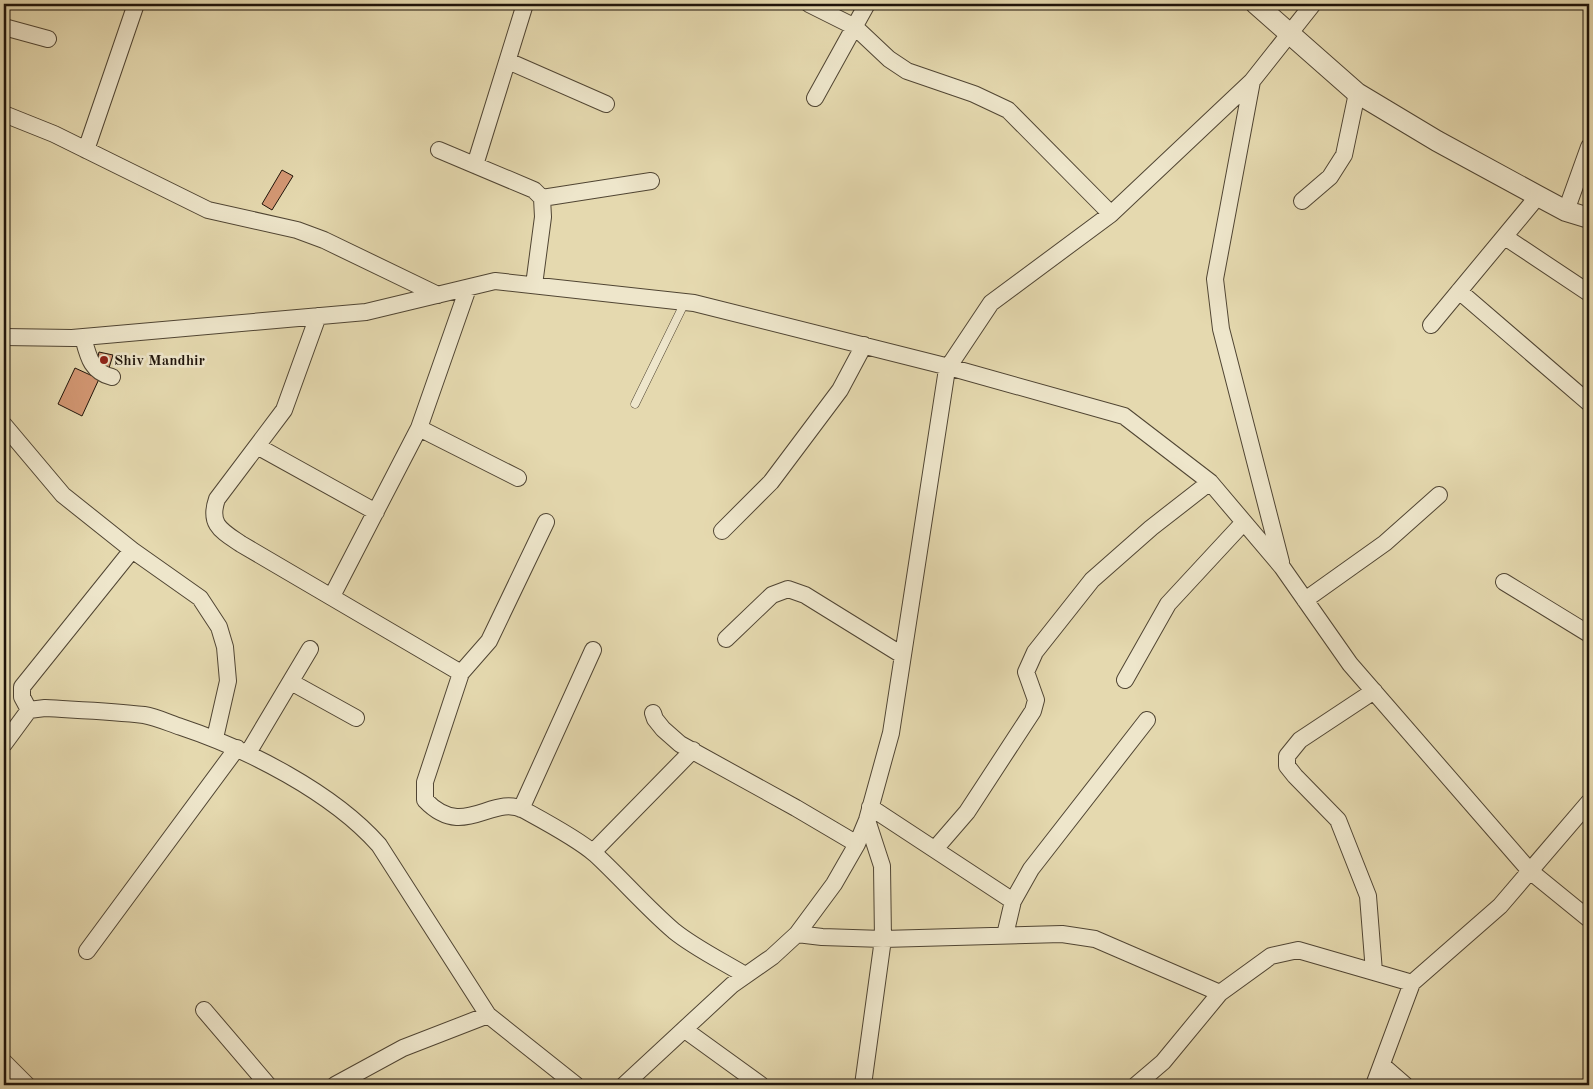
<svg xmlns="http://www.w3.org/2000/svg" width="1593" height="1089" viewBox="0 0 1593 1089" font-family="'Old Standard TT',serif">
	<rect width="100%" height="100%" fill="#e5d9af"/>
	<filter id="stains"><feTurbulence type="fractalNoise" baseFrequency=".004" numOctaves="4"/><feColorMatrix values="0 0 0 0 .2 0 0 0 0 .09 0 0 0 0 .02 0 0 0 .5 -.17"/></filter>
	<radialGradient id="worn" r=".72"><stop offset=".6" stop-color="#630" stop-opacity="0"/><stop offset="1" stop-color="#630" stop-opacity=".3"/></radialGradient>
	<path fill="#d49874" stroke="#1f140a" d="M282,170L293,176L272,210L262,204Z
		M99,352L113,355L109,368L96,365Z
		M75,368L99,379L82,416L58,404Z"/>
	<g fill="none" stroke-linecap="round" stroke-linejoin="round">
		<defs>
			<path id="service" d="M635,404L685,302"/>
			<path id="minor" d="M809,4L855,27L889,59L907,71L974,94L1008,110L1111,214
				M4,27L48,39
				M508,61L606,104
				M1252,81L1215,279L1221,329L1281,562
				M815,98L867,4
				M4,114L54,134L208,210L297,230L324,240L438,295
				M86,150L136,4
				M439,150L534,190L542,198L543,217L534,285
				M475,165L525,4
				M542,198L651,181
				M1302,201L1330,177L1344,155L1357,93
				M1566,211L1589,147
				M1505,237L1589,293
				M1459,291L1589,403
				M318,316L284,410L217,499C208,525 222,531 241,544L461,673
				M1431,325L1538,196
				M4,337L72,338L366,312L495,281L694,303L949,367L1124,416L1210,482L1282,567L1350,664L1530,871L1589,919
				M83,337C88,356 91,372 112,377
				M4,425L63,495L132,550L200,598L219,627L225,647L228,681L215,738
				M419,428L518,478
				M257,446L376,512
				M546,522L489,641L461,673L425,782V800C464,841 492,793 524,810C544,821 578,839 595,854C622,879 646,907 674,931C695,948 722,961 745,975
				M722,531L771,482L840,390L864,345
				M1504,582L1589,634
				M332,596L419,428L468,288
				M1305,600L1385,543L1439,495
				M726,639L772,595L788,589L805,595L902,655
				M1125,680L1168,604L1244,522
				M291,682L356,718
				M29,710L22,697V687L132,550
				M653,713L655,719L663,729L680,744L796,808L857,844
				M4,744L29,710L45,708C78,710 112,711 144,715C156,717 169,723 181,727C247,749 332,792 379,845L488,1015L576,1085
				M248,753L310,649
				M870,807L1013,901
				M521,809L593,650
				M935,849L967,812L1033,711L1036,700L1026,672L1035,652L1092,580L1151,528L1210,482
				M593,852L693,750
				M797,934L822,937L883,939L1062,934L1095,939L1220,993
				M1005,935L1013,901L1031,869L1147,720
				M87,951L237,748
				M1374,972L1368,896L1338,820L1295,776L1287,766V756L1300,740L1374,691
				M204,1010L268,1085
				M685,1030L761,1085
				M4,1062L27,1085
				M1382,1065L1405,1085
				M335,1085L403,1048L488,1015
				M624,1085L732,985L772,957L797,934L834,884L857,844L867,820L891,733L947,369L991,303L1111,214L1252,81L1313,4
				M863,1085L883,939L882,866L867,820
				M1136,1085L1163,1062L1220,993L1271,956L1298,950L1412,983
				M1374,1085L1412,983L1500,906L1589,802"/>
			<path id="tertiary" d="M1256,4L1357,93L1437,141L1538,196L1566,211L1589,218"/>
		</defs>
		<use href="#service" stroke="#504533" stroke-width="9"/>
		<use href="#minor" stroke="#504533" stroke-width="18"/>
		<use href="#tertiary" stroke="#504533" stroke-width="22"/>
		<use href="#service" stroke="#eee6cb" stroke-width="8"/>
		<use href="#minor" stroke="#eee6cb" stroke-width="16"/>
		<use href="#tertiary" stroke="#eee6cb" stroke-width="20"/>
	</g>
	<circle fill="#8f2418" stroke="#eee6cb" stroke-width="2" cx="104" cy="360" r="5"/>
	<g text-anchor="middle" stroke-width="5" stroke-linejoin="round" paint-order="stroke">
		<g font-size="15" font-weight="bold" fill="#1f140a" stroke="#eee6cb" text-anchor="start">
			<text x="114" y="365">Shiv Mandhir</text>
		</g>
	</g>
	<rect width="1593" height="1089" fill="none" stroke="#e5d9af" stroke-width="20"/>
	<rect x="5" y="5" width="1583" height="1079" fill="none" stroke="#1f140a" stroke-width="2.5"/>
	<rect x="10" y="10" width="1573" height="1069" fill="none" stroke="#1f140a"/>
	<rect width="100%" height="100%" filter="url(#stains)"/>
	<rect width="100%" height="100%" fill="url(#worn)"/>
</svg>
